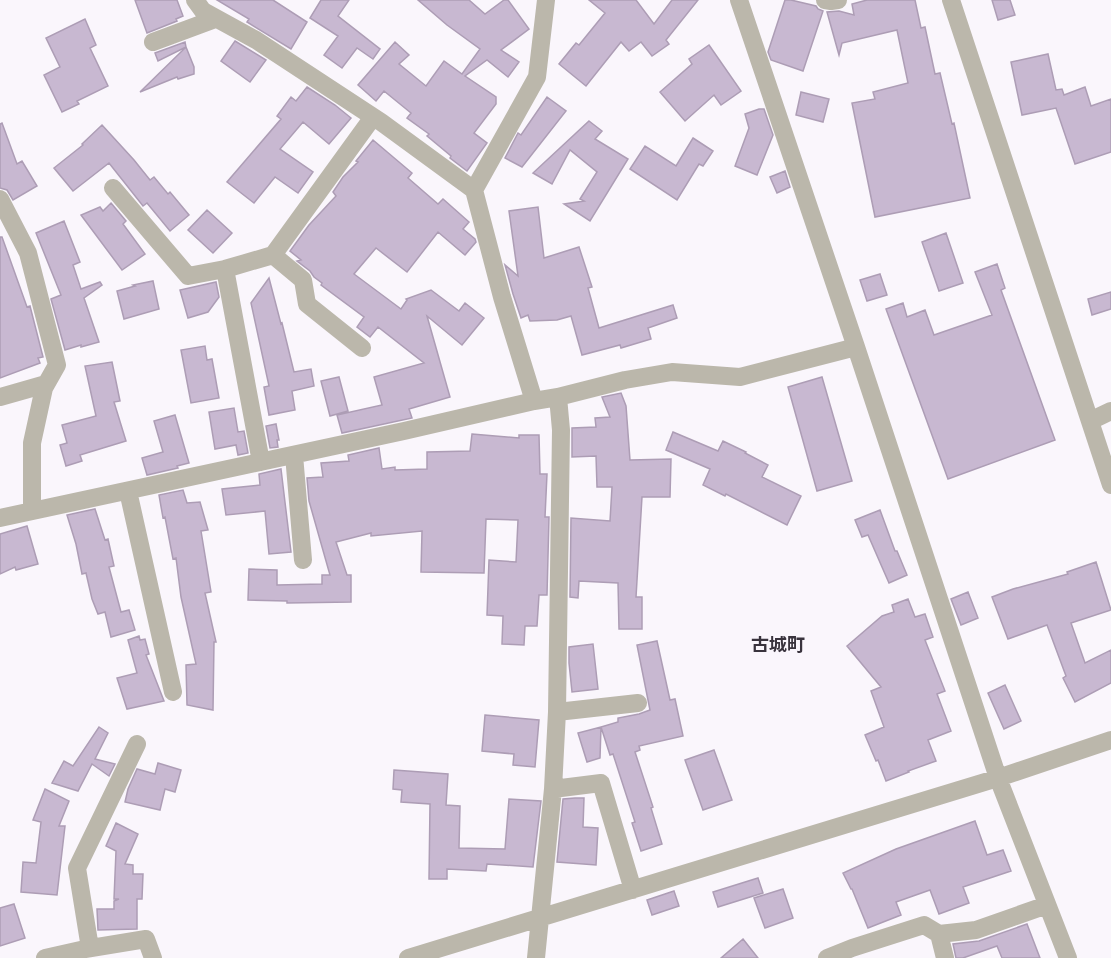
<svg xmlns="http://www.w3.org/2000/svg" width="1111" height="958" viewBox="0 0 1111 958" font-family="'Fira Sans','Noto Sans JP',sans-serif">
	<rect width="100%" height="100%" fill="#faf6fc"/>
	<path fill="#c8b8d1" stroke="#ad9db5" stroke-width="1.5" d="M135,0H177L183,16L176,19L177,21L147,33Z
		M217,0H273L307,22L291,49L247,22L249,19Z
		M321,0H349L338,16L380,49L373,59L357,48L342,68L324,55L338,36L310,18Z
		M418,0H469L485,14L504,0H508L529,29L501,50L519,62L508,77L487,60L465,76L496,97V104L474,133L487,143L467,171L450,158L451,156L427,136L429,134L407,118L411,113L384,91L376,101L358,85L395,42L409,55L399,64L426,86L444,61L462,74L480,49L447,25Z
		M589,0H636L654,24L672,0H698L666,40L669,44L652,56L641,42L629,51L621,42L586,86L559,64L576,43L579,45L605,13Z
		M785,0H791L816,6L818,9L823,11L803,71L771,60L768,52Z
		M867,0H915L921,28L925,27L935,74L940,73L952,124L954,123L970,198L875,217L852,103L875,99L873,92L908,83L897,30L842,43L839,55L827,12L839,11L854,15L852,4Z
		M992,0H1010L1015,15L998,20Z
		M85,19L96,45L90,48L108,86L77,101L79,104L62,112L44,75L60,67L46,38Z
		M235,41L266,60L250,82L221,61Z
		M185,42L186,47L158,61L155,53Z
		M709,45L741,91L721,105L714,95L685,121L660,92L692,64L689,59Z
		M186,47L194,67V74L178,79L177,77L140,92Z
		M1048,54L1056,90L1062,89L1064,95L1085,87L1091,106L1111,99V152L1075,164L1056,108L1022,115L1011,62Z
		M307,87L335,105L351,118L329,144L303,122L280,149L313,172L298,193L275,177L254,203L227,182L281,119L277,116L291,97L296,101Z
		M801,92L829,99L823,122L796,115Z
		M547,97L566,111L522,167L505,158L518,133L521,135Z
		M759,109H764L773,135L757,175L735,166L749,128L745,114Z
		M589,121L602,131L595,139L628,159L590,221L564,204L584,201L580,199L597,172L570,150L552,184L533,173Z
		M2,123L17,164L22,161L37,186L13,200L7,190L0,188V124Z
		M102,125L134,160L150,180L154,177L168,194L170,192L189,215L170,231L147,203L143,206L109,163L73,191L54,168L83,145L82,144Z
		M693,138L713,151L703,166L699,164L677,200L630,169L645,146L676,166Z
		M373,140L412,173L408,178L438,204L443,199L469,222L463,229L475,239L476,242L465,255L438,232L407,272L376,248L354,274L401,309L407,300L406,299L431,290L459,311L465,303L484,318L462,345L427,316L450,397L409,409L412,418L342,433L337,415L382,405L374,377L424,363L378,327L370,337L357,327L364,317L321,285L322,283L314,277L310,271L297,261L301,260L290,251L309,225L336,196L333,192L343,177L358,162L356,161Z
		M785,171L790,187L777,193L770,177Z
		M111,203L126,221L123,224L145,254L122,270L81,215L100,207L103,211Z
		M538,207L544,258L579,247L592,287L588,288L599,328L673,305L677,318L648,328L651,339L621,348L620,345L582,355L571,316L557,320L530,321L528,315L521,318L513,294L505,265L518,276L509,211Z
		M207,210L232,233L213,253L188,230Z
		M64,221L80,262L73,265L81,289L100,282L102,285L84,298L99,342L81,347V345L65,350L51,299L61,295L36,233Z
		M946,233L963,283L939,291L922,242Z
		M0,237H2L27,307L30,306L43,357L38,358L40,363L0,378Z
		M997,264L1005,288L1001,290L1055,440L948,479L886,309L903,303L907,317L925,310L934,335L992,315L975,272Z
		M880,274L887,295L867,301L860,280Z
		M269,278L281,324L282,323L294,372L311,369L314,386L292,391L295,410L269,415L264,387L269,386L251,303Z
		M153,281L159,309L124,319L117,291L135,286L133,285Z
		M216,282L219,297L208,312L188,318L180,290Z
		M1111,292V309L1092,315L1088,299Z
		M205,346L207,360L212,359L219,398L191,403L181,350Z
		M112,362L120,401L114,402L126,441L80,455L82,461L66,466L60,445L67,443L62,425L96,416L85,366Z
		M339,377L348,411L330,416L321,381Z
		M822,377L852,481L817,491L788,387Z
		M621,393L626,406L630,460L671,459L670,497H642L636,597H642V629H619L618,583L579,581L578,598L570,597L571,518L610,521L612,487H597L596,456L572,457V428L596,427L595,418L610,417L602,397Z
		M234,408L238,432L244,431L248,453L238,455L236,445L215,449L209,412Z
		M175,415L189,463L177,466L178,468L147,475L142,458L163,452L154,421Z
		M276,424L279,440H277L278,447L270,448L266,426Z
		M673,432L718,451L723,441L746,452L745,453L768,465L762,477L801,496L787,525L726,494L725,496L703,485L710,469L666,450Z
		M472,434L519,438V435H539L540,474H547L545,517H549L547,595H539L537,626H525L524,645L502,644L503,616L487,615L489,560L516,562L518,520L486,519L484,573L421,572L422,531L371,536V533L336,542L347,575H351V602L287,603V601L248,600L249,569L277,570V585L322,584V575H330L309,501L307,478L323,477L321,463L349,461L348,455L379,448L382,469L395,467V470L427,469V452L470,451Z
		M281,469L291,552L269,554L265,511L226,515L222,489L260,485L259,474Z
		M183,490L187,503L200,502L208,530L201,531L211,592L205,593L216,642H214L213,710L187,705L186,665L196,664L181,597L176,558L173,559L165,517L163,518L159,495Z
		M95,509L105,540L108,539L114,566L109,567L121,612L129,610L135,630L111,637L105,612L98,614L92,599L86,573L82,574L76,544L67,515Z
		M880,510L895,551H897L907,575L889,583L868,535L862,537L855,520Z
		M27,526L38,564L16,570L15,567L0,574V534Z
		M1096,562L1111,610L1071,623L1085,663L1111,650V683L1075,702L1063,678L1066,676L1047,625L1008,639L992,597L1013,589L1068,574L1067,572Z
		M968,592L978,618L961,625L951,599Z
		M908,599L915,617L925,614L933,637L925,640L945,691L937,694L951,731L928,740L936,761L908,771L909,772L886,781L878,760L876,761L865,735L884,727L871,691L881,687L847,646L882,616L894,612L892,605Z
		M139,636L140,640L145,639L149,654L146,655L164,701L127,709L117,678L137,673L128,640Z
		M657,641L670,700L675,699L683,736L639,746L640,750L635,752L653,807L651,808L662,844L641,851L632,823L635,822L613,754L610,755L601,727L618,722V718L639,714L650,710L637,645Z
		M593,644L598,689L572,692L569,663V647Z
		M1005,685L1021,721L1004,729L988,693Z
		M485,715L539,720L535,767L513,765L514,754L482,751Z
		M99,727L108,733L95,759L115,764L109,776L92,764L78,791L52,783L64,761L73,766Z
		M601,727L600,758L587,762L578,733Z
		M714,750L732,800L703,810L685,760Z
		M158,763L181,770L175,792L165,789L160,810L125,802L128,789L137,769L155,774Z
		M394,770L448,774L446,805L460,806L459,848L505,849L509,799L541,801L533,867L487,864L486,871L447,869V879H429L430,804L401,802L402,790L393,789Z
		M45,789L69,801L59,826H65L57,895L21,892L23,862L36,863L41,822L33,820Z
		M575,798H584L583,827L598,828L596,865L557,862L563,799Z
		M975,821L987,855L1003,850L1011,871L963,887L969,903L939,914L930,890L896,902L901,915L868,928L852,889H851L843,873L896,849Z
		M116,823L138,834L125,864L133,865V874H143L142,899H137V929L98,930L97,909H114V901L119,899H114L116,851L106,846Z
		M758,878L763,893L718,907L713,892Z
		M783,889L793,918L765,928L754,898Z
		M674,891L679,906L652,915L647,900Z
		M14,904L25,938L0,946V908Z
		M1027,924L1040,958H1002L997,946L963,958H956L953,944L979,941Z
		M743,939L758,958H721Z"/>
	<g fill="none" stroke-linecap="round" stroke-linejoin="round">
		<path stroke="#bbb7ab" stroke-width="18" d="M195,0L203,11L256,40L381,122L474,190L502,297L534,401
			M739,0L856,347L998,778L1068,958
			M825,0L831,1L838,0
			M951,0L1111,485
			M153,42L215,19
			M113,188L188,276L225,269L273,255L373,117
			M474,190L537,77L546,0
			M0,199L28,253L57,365L44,388L32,443V511
			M273,255L303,280L307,304L362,348
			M225,269L261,462
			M0,397L46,384
			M1090,421L1111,411
			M294,455L303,560
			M128,491L173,692
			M0,518L404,431L534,401L558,397L625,380L672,372L740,377L856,347
			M557,712L638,703
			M553,789L601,783L633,890
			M90,948L77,868L137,744
			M45,958L85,949L146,939L153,958
			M408,958L998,778L1111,740
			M536,958L553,789L557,712L561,430L558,397
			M827,958L852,948L924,925L939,934
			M945,958L939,934L976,930L1047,905"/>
	</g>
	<g text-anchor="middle" stroke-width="4.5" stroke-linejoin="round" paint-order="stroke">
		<g font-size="18" font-weight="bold" fill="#39333d" stroke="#faf6fc">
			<text x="778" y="651">古城町</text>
		</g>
	</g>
</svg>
